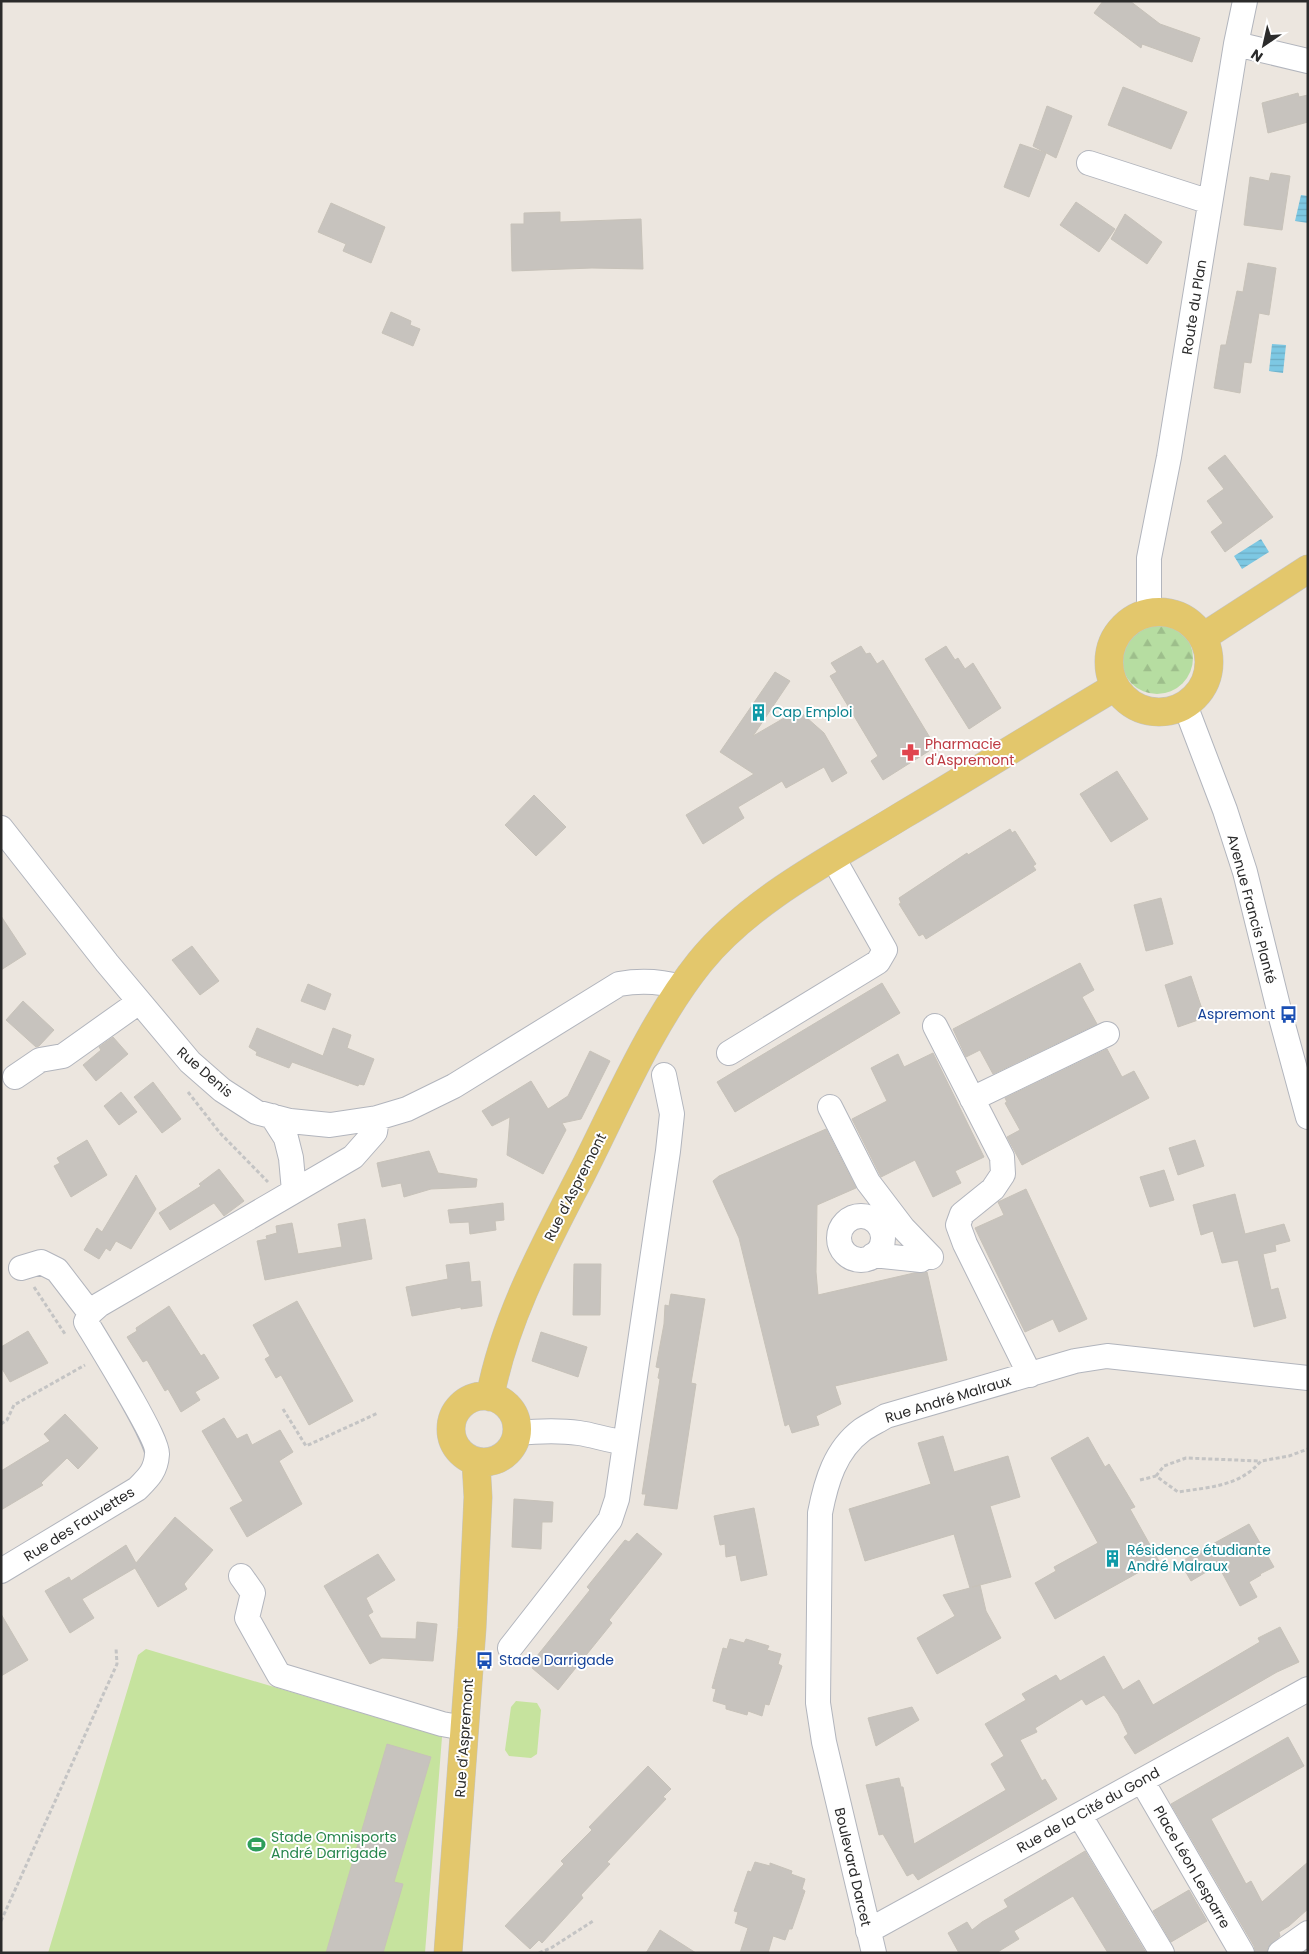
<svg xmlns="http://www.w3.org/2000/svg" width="1309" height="1954" viewBox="0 0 1309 1954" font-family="Poppins,sans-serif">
	<defs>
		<pattern id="forest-firs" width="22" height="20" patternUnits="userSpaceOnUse" patternTransform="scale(1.25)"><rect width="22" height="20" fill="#b6dda1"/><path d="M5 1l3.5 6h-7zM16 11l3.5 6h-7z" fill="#9dbe8b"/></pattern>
		<pattern id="water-rules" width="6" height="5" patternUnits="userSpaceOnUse" patternTransform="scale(1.25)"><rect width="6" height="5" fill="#7dc8e3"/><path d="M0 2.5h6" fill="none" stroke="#6cacc3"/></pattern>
	</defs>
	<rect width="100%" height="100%" fill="#ece6df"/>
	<path fill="url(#forest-firs)" d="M1121 658a36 36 0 1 1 72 0a36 36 0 1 1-72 0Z"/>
	<path fill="#c6e39e" d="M146,1649L442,1737L425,1953H48L138,1655Z
		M516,1701L537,1703L541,1710L537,1754L531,1758L509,1756L505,1750L511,1707Z"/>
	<path fill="url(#water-rules)" d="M1301,195L1308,196V223L1295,221Z
		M1272,344L1286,345L1283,373L1269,371Z
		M1261,539L1269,552L1242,569L1234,556Z"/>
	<path fill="#c7c3be" stroke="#c7c2b9" d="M1103,1H1130L1160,24L1200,38L1192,62L1142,44L1141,48L1094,13Z
		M1123,87L1187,112L1171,149L1108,125Z
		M1298,93L1299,97L1308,95V122L1268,133L1262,103Z
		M1047,106L1072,116L1056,158L1033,146Z
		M1020,144L1046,153L1029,197L1004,187Z
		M1271,173L1290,176L1282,230L1244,225L1250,177L1269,181Z
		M1076,202L1115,229L1099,252L1060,225Z
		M331,203L385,227L371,263L343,251L346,244L318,232Z
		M560,212V222L641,219L643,269L592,268L512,271L511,224H524V213Z
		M1125,214L1162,242L1147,264L1111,239Z
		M1248,263L1276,268L1269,315L1259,313L1251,363L1244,362L1240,393L1214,388L1221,345H1226L1237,291L1243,292Z
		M391,312L411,321L410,325L420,329L413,346L382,333Z
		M1225,455L1273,517L1225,552L1211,532L1223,523L1207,501L1224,489L1208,468Z
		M861,646L866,654L870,653L877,664L883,660L932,741L926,745L929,751L883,780L871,761L878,756L830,676L837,672L831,663Z
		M946,646L955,660L958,658L965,669L973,663L1001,708L969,729L925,659Z
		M775,672L790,681L753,736L798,710L824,733L847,773L832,782L824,767L786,788L782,781L738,807L744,818L703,844L686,815L754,774L720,752Z
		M1117,771L1148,819L1111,842L1080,794Z
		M534,795L566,827L536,856L505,825Z
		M1010,829L1012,833L1015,831L1036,864L1033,866L1036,870L926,939L923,934L919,936L899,904L901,903L899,898L967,853L968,855Z
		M1161,898L1173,944L1146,951L1134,905Z
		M1,916L26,954L1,970Z
		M192,946L219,981L200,995L172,960Z
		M1080,963L1094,990L1082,997L1097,1024L993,1074L980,1050L966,1057L953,1029Z
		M1191,976L1202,1009L1198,1010L1201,1019L1178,1027L1165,985Z
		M882,983L900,1013L735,1112L717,1082Z
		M308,984L331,994L325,1010L301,1001Z
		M23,1001L54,1030L39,1046L36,1047L6,1020Z
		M257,1028L323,1056L333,1028L351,1035L347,1048L374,1059L364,1085L359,1084L358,1086L292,1062L289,1068L256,1055L257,1052L249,1047Z
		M113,1037L128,1054L96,1081L83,1065L101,1050L99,1047Z
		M1107,1049L1122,1077L1134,1071L1149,1098L1022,1165L1007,1137L1020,1130L1005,1103L1007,1102L1005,1098Z
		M590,1051L610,1061L581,1119L562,1123L566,1130L543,1174L507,1155L510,1117L492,1126L482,1111L531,1081L548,1109L568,1096Z
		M933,1053L984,1157L955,1171L961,1183L933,1197L915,1160L881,1177L852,1119L887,1101L871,1068L898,1054L904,1067Z
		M153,1082L181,1119L162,1133L134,1097Z
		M121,1092L137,1112L119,1125L104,1106Z
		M826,1129L856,1188L817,1205L816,1272L818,1295L914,1273L927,1272L947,1360L835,1386L841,1404L816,1416L819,1425L792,1433L789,1424L785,1426L739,1238L713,1181L719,1176Z
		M87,1140L107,1175L71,1197L54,1166L60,1163L57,1158Z
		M1195,1140L1204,1166L1178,1175L1169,1148Z
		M429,1151L438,1173L477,1179L476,1187L431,1189L404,1197L401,1183L382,1187L377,1163Z
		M219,1169L244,1201L224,1216L214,1203L170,1230L159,1213L201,1186L199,1184Z
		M1164,1170L1174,1200L1150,1207L1140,1177Z
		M136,1175L156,1209L131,1249L116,1241L110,1251L106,1248L99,1259L84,1250L97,1228L102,1232Z
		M1026,1189L1087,1319L1059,1332L1053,1319L1025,1332L975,1228L1004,1215L998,1202Z
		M1235,1194L1245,1234L1284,1224L1290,1241L1275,1245L1276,1251L1263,1254L1271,1290L1278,1288L1286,1318L1254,1327L1238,1260L1222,1263L1213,1231L1201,1235L1193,1205Z
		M503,1203L504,1220L495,1221L496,1230L470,1234L469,1222L450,1223L448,1210Z
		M365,1219L372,1259L265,1280L257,1241L267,1239L266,1236L277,1233L276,1226L292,1223L298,1254L342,1247L338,1224Z
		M469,1262L471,1282L480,1281L482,1306L461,1309V1307L412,1316L406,1287L448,1279L446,1265Z
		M574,1264H601L600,1315H573Z
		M671,1294L705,1299L691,1383L696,1384L677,1509L644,1505L646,1494H642L660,1379L658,1378L660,1368L656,1367L664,1324L665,1305L669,1306Z
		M297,1301L353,1401L309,1425L281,1375L276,1378L265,1359L270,1356L253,1325Z
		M169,1306L201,1356L204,1354L219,1378L195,1392L200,1400L181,1412L168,1389L165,1391L147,1360L143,1362L127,1337L137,1331L136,1328Z
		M28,1331L48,1363L10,1382L1,1367V1347Z
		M541,1332L587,1347L578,1377L532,1361Z
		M65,1414L98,1448L78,1469L67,1458L41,1483L43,1485L1,1510V1471L50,1441L44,1434Z
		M224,1418L237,1439L247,1434L252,1445L280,1430L293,1452L279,1461L302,1504L247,1537L230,1508L243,1501L202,1431Z
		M943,1436L954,1472L1008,1456L1020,1497L990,1506L1011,1577L972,1587L980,1585L986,1611L1001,1638L937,1674L917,1638L955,1616L943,1595L970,1588L954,1534L865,1561L849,1509L931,1484L918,1443Z
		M1088,1437L1105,1467L1109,1464L1126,1492L1135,1507L1130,1509L1159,1561L1055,1619L1035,1583L1056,1571L1054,1567L1098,1543L1051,1458Z
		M514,1499L553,1502L552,1522H542L541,1549L512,1547Z
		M754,1508L767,1575L741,1581L736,1555L726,1557L725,1544L720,1545L714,1516Z
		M175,1517L213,1550L184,1584L187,1589L158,1607L135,1568L82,1599L94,1618L70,1633L45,1591L69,1577L71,1581L126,1545L136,1563Z
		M1249,1524L1274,1567L1260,1574L1261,1575L1249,1582L1257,1597L1240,1606L1218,1565L1191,1581L1180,1562Z
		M637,1533L662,1554L609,1620L612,1623L558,1690L532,1668L539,1659L537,1656L590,1590L587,1587L625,1540L629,1542Z
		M378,1554L395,1580L366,1598L373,1612L368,1615L381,1638L416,1639L417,1622L437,1624L433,1661L382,1658L370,1664L324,1586Z
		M1,1614L28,1660L1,1676Z
		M1280,1627L1299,1662L1277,1672L1135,1754L1124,1737L1128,1734L1118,1714L1104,1695L1086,1705L1082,1699L1035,1728L1037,1732L1020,1740L1042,1781L1045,1779L1057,1799L918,1880L913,1873L907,1876L883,1834L879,1835L866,1785L899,1778L901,1787H903L914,1844L1006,1790L991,1764L1004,1756L985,1724L1026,1700L1022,1694L1056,1675L1060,1681L1104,1656L1123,1690L1139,1680L1153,1705L1260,1642L1258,1638Z
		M730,1639L744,1643L746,1639L769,1646L767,1650L781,1654L778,1664L782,1666L769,1705L765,1704L762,1716L748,1711L747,1715L726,1709V1705L713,1701L716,1689L712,1688L723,1648L727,1649Z
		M912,1707L919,1720L876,1746L868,1718Z
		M1288,1737L1304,1766L1211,1819L1246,1884L1251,1881L1262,1902L1308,1862V1909L1289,1926L1279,1932L1280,1936L1268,1947L1267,1953H1256L1254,1946L1171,1804Z
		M387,1744L431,1757L394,1882L403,1884L383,1953H326Z
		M648,1766L671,1789L663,1797L666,1799L607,1862L610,1864L581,1895L583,1898L542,1943L539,1940L530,1949L505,1926L564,1864L561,1861L592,1830L589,1827Z
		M1085,1851L1146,1953H1108L1073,1896L1014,1931L1019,1939L996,1953H959L948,1933L967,1922L972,1930L982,1922L1008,1907L1004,1900Z
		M755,1862L770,1866V1863L792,1871L791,1874L805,1879L802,1889L805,1891L792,1929H789L785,1940L773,1936L768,1953H740L748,1928L735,1923L738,1912L734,1911L748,1871L751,1872Z
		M1189,1890L1207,1921L1171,1942L1153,1911Z
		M660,1930L696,1953H646Z"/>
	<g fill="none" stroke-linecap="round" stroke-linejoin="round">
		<defs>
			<path id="minor" d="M1236,44L1308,61
				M1089,163L1210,202
				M1149,613V558L1169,457L1236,44L1245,1
				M1185,705L1225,810L1245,872L1280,1014L1308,1117
				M1,828L107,963L190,1062L222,1090L256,1112L290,1121L330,1125L377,1118L407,1109L454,1086L619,984C641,980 660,981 681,987
				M935,1026L1002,1157L1003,1174L993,1189L962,1214L958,1225L965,1244L1030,1375
				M729,1053L878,962L885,950L833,858
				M15,1077L40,1060L63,1056L139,1002
				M972,1099L1107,1034
				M830,1107L868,1182L903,1228L931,1257
				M272,1116L286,1138L291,1158L294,1191
				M839 1238a22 22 0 1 1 44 0a22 22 0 1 1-44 0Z
				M873,1255L921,1260L928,1254
				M21,1268L41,1262L57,1270L90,1313
				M517,1433C538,1431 558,1430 579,1433C594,1435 609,1441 624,1442
				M1,1571L137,1489C148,1478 156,1471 157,1454C159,1440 98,1342 86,1322L90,1313L99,1305L353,1157L375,1132L377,1118
				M241,1576L253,1593L247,1618L279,1675L442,1724L464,1728
				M510,1648L610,1520L617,1499L668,1151L672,1114L664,1075
				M1142,1781L1242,1953
				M1080,1816L1162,1953
				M868,1931L1308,1689
				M874,1953L824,1742L818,1703L820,1513C826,1482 835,1450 862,1430C869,1425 878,1421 886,1416L1075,1361L1107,1356L1308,1378
				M1280,1953L1308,1933"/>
			<path id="major" d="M1109 662a50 50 0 1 1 100 0a50 50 0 1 1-100 0Z
				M1203,637L1308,569
				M451 1429a33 33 0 1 1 66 0a33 33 0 1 1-66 0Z
				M490,1397C505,1317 545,1245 582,1173C617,1104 651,1023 700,962C751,899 835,857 903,815C974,773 1044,729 1115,687
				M448,1953L472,1628L478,1497L476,1462"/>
		</defs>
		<use href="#minor" stroke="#b2b5bd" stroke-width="26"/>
		<use href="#major" stroke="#c4c4c4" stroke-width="29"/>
		<path stroke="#c4c4c4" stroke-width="3" stroke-dasharray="4 2.5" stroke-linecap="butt" d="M188,1092L220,1133L268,1182
			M34,1287L65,1334
			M283,1409L306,1446L378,1413
			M1,1424L7,1420L14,1405L85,1365
			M1156,1476L1164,1466L1186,1458L1260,1461
			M1140,1480L1156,1476L1178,1492C1209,1487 1239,1487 1261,1461L1289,1456L1308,1449
			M1,1921L117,1664L116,1648
			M539,1953L551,1948L593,1921"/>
		<use href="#minor" stroke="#fff" stroke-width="24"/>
		<use href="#major" stroke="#e3c76c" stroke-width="28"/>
	</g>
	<defs>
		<symbol id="building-bare" viewBox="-9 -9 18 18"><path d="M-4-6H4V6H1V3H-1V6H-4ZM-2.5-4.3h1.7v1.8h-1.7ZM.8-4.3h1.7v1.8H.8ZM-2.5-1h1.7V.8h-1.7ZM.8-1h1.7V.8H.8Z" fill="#0f9aa8" stroke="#fff" stroke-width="2.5" paint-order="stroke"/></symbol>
		<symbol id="pharmacy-bare" viewBox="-9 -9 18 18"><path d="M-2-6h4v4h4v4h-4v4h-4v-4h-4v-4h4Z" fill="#e0444e" stroke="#fff" stroke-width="2.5" paint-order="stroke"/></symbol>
		<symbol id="bus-bare" viewBox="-9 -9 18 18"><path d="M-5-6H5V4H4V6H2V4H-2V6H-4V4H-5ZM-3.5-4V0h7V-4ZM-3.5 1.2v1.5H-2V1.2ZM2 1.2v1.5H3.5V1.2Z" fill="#1a4fb4" stroke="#fff" stroke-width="2.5" paint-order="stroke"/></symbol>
		<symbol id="stadium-bare" viewBox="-9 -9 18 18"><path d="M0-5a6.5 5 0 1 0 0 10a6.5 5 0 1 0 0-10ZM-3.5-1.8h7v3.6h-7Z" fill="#2e9e5b" stroke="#fff" stroke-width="2.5" paint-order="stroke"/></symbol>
	</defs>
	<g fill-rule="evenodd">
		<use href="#building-bare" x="746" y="700" width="25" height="25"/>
		<use href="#pharmacy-bare" x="898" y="740" width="25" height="25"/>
		<use href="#bus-bare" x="1276" y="1002" width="25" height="25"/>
		<use href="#building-bare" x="1100" y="1546" width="25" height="25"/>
		<use href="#bus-bare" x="472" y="1648" width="25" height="25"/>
		<use href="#stadium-bare" x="244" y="1832" width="25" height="25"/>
	</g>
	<g text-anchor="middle" stroke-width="4" stroke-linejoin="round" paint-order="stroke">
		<g font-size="14" fill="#2b2b2b" stroke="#fff">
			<text transform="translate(1194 307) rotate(-81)" y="5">Route du Plan</text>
			<text transform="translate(1252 909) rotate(75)" y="5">Avenue Francis Planté</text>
			<text transform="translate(205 1072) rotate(41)" y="5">Rue Denis</text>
			<text transform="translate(575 1187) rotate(-63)" y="5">Rue d'Aspremont</text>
			<text transform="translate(948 1399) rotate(-17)" y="5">Rue André Malraux</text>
			<text transform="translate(79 1524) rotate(-32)" y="5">Rue des Fauvettes</text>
			<text transform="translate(464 1738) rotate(-86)" y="5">Rue d'Aspremont</text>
			<text transform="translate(1088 1810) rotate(-29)" y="5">Rue de la Cité du Gond</text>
			<text transform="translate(853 1867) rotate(77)" y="5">Boulevard Darcet</text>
			<text transform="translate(1192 1867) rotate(60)" y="5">Place Léon Lesparre</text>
		</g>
		<g font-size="14" fill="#0d838f" stroke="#fff" text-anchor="start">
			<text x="772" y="717">Cap Emploi</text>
			<text x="1127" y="1555">Résidence étudiante<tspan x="1127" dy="16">André Malraux</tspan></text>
		</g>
		<g font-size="14" fill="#be3a42" stroke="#fff" text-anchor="start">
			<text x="925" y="749">Pharmacie<tspan x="925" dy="16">d'Aspremont</tspan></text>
		</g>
		<g font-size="14" fill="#164399" stroke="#fff" text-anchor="end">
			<text x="1275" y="1019">Aspremont</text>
			<text x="499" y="1665" text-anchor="start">Stade Darrigade</text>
		</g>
		<g font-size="14" fill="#27864d" stroke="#fff" text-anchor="start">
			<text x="271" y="1842">Stade Omnisports<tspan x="271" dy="16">André Darrigade</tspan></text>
		</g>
	</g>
	<rect width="1309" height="1954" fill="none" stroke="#2b2b2b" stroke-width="5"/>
	<g transform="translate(1264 45) rotate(214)" stroke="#ffffff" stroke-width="4" paint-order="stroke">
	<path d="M0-4L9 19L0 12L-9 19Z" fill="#2b2b2b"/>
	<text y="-8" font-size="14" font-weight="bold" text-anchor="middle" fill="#2b2b2b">N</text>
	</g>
</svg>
